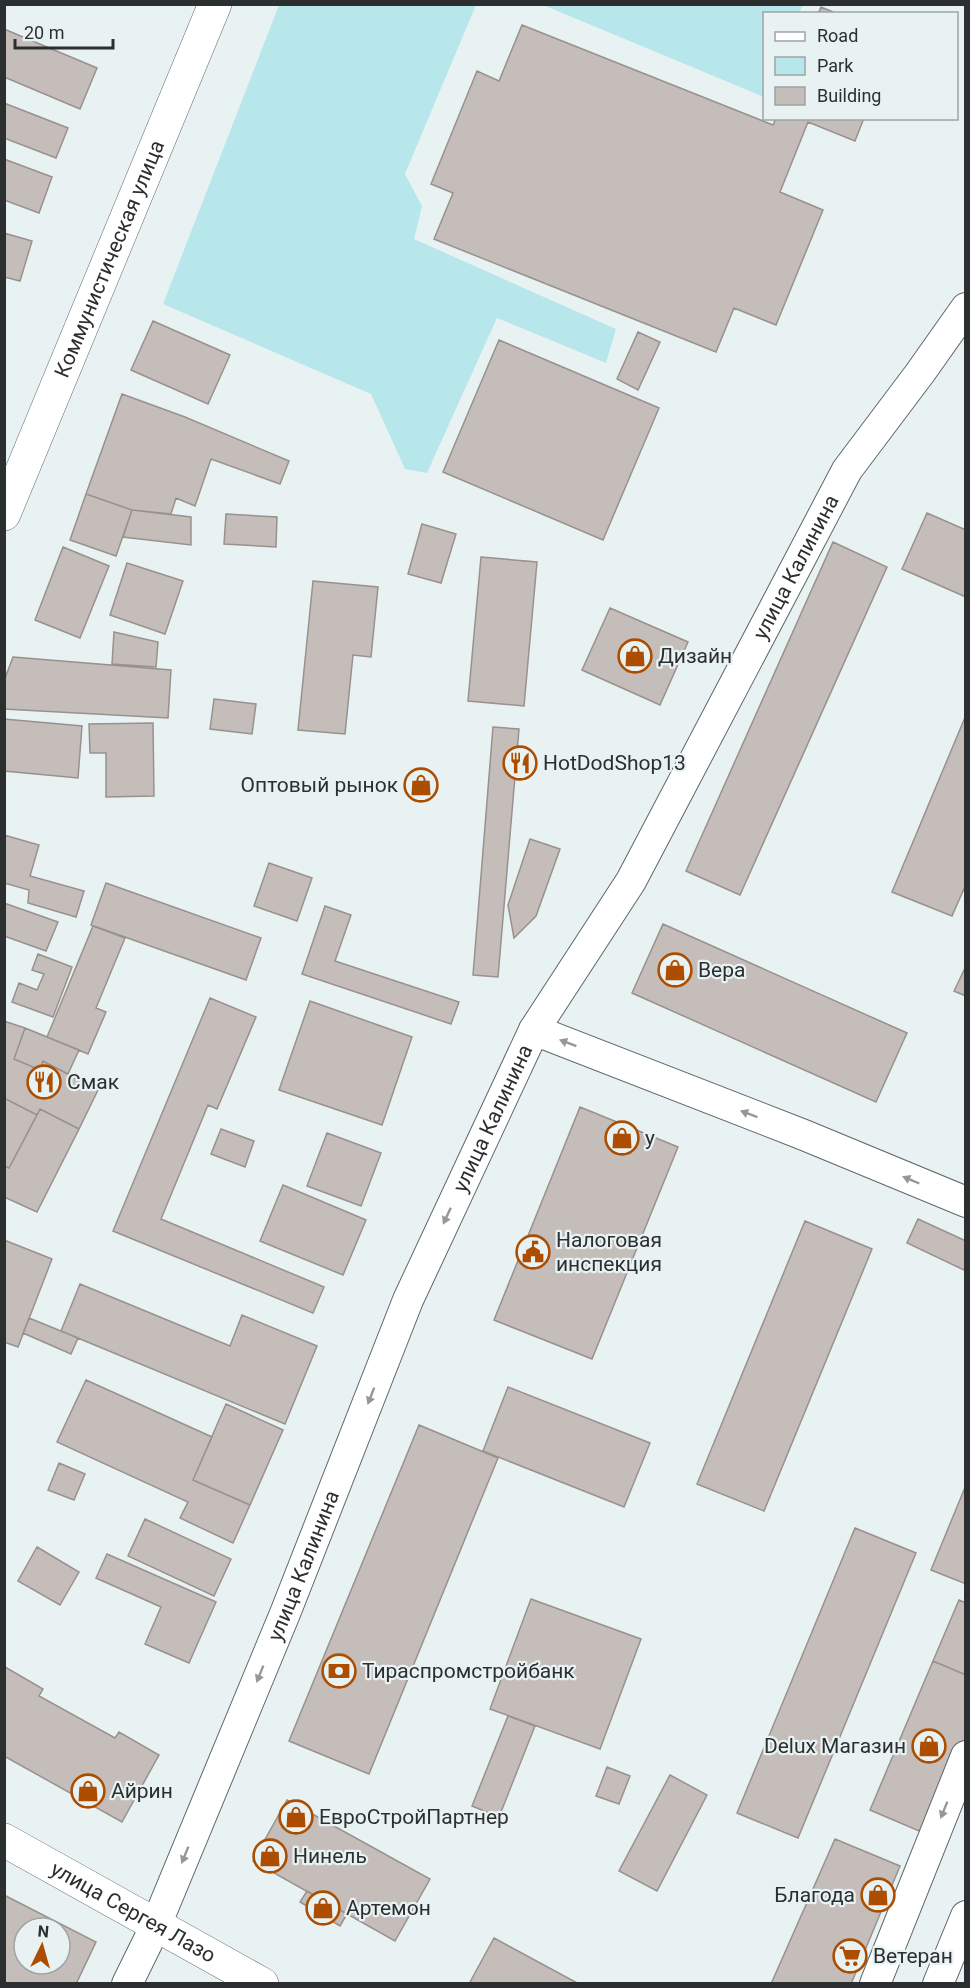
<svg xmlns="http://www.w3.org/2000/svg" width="970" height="1988" viewBox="0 0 970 1988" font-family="Roboto,sans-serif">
	<rect width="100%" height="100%" fill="#e9f2f3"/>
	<path fill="#b8e7eb" d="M279,5H476L405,174L422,206L414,239L616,329L606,363L497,318L427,473L405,469L371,394L163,304Z
		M543,5H803L799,13L764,14V97Z"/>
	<path fill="#c4bdb9" stroke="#98918d" stroke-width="1.5" fill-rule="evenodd" d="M821,7L838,14H818Z
		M522,25L773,125L776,118H864L855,141L808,122L780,192L823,210L776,325L734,308L716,352L434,239L453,193L431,184L477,71L499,81Z
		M4,29L97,68L80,109L4,77Z
		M4,103L68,128L56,158L4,138Z
		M4,159L52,177L39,213L4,200Z
		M4,233L32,241L20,281L4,277Z
		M153,321L230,355L208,404L131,370Z
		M638,332L660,342L638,390L617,379Z
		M499,340L659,408L603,540L443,472Z
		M122,394L185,417L289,461L280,484L211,459L195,506L176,498L171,514L132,510L86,494Z
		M86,494L132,510L116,556L70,540Z
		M132,510L191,517V545L123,537Z
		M927,513L966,530V597L902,569Z
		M226,514L277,517L276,547L224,544Z
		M422,524L456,534L441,583L408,574Z
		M833,542L887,567L740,895L686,871Z
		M63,547L109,566L80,638L35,620Z
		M481,557L537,562L524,706L468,701Z
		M127,563L183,581L165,634L110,615Z
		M313,581L378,587L371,657L353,655L345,734L298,730Z
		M610,608L688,642L660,705L582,670Z
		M114,632L158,642L156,667L112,664Z
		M13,657L171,670L168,718L4,709V681Z
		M214,699L256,704L252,734L210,729Z
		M966,715V884L952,916L892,892Z
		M4,719L82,726L78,778L4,771Z
		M153,723L154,796L106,797V753H90L89,724Z
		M493,727L519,729L498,977L473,975Z
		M4,835L39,845L30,876L84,891L76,917L28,903L29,890L4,883Z
		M530,839L560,849L536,916L514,938L508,905Z
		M269,863L312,878L297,921L254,906Z
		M106,883L261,938L246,980L91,925Z
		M4,903L58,922L46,951L4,936Z
		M325,906L351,915L335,961L459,1002L451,1024L302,974Z
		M663,924L907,1033L876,1102L632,993Z
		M93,926L125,938L96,1008L106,1012L88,1054L47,1037Z
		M38,954L72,967L53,1017L12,1002L19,983L37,990L44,974L32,970Z
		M966,966V996L954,991Z
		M210,998L256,1017L217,1109L208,1105L161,1219L324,1287L313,1313L113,1231Z
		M310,1001L412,1037L382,1125L279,1090Z
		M4,1021L25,1028L14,1059L40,1070L43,1061L98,1090L79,1129L40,1109L37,1115L4,1098Z
		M25,1028L79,1050L68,1074L43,1061L40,1070L14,1059Z
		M4,1098L37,1115L9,1168L4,1166Z
		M580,1107L678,1147L592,1359L494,1320Z
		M40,1109L79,1129L37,1212L4,1197V1166L9,1168Z
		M221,1129L254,1141L245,1167L211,1154Z
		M327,1133L381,1153L361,1206L307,1186Z
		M283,1185L366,1220L343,1275L260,1241Z
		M918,1219L966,1241V1271L907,1243Z
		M805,1221L872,1249L764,1511L697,1484Z
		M4,1240L52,1259L18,1347L4,1342Z
		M80,1284L230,1346L242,1315L317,1346L285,1424L61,1331Z
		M29,1318L78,1338L71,1354L23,1333Z
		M86,1380L212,1437L193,1480L250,1505L233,1543L180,1518L188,1502L57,1442Z
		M508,1387L650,1443L624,1507L483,1451Z
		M226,1404L283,1430L250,1505L193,1480Z
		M419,1425L498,1458L369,1774L289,1741Z
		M59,1463L85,1474L74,1500L48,1490Z
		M966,1485V1584L931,1570Z
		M145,1519L231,1559L214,1596L128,1556Z
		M855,1528L916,1553L798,1838L737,1813Z
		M37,1547L79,1572L60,1605L18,1581Z
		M107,1554L216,1602L189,1663L145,1644L161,1607L96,1578Z
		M531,1599L641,1639L600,1749L490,1709Z
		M959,1600L966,1603V1675L933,1661Z
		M933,1661L966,1675V1738L932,1823L919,1831L870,1810Z
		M5,1667L43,1689L39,1696L115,1738L119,1732L159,1755L122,1822L4,1756Z
		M508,1716L535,1726L499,1817L472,1806Z
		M607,1767L630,1776L619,1804L596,1796Z
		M670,1775L707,1795L657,1891L619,1871Z
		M287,1800L430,1879L395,1941L253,1861Z
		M835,1839L900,1866L851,1984H771Z
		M307,1891L347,1914L340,1926L300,1902Z
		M4,1895L96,1942L76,1984H4ZM24,1928H60V1964H24Z
		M494,1938L579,1984H469Z"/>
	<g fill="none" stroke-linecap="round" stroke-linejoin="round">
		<defs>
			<g id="minor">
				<path d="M534,1030L804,1135L966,1202"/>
				<path id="s1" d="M127,1984L156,1925L286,1611L408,1300L534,1030L631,881L847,470L920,373L966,308"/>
				<path d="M875,1984L966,1756"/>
				<path d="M938,1984L966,1916"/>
			</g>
			<g id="tertiary">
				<path id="s2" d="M4,1840L262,1984"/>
			</g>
			<g id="secondary">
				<path id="s3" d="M4,514L215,4"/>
			</g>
		</defs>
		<use href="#minor" stroke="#5f6768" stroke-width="32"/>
		<use href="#tertiary" stroke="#5f6768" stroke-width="34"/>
		<use href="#secondary" stroke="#5f6768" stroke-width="34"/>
		<use href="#minor" stroke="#fff" stroke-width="30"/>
		<use href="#tertiary" stroke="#fff" stroke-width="33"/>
		<use href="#secondary" stroke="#fff" stroke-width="33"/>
	</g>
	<defs><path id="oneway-solid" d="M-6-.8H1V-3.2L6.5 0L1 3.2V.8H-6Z" transform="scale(1.5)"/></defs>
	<g fill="#969798">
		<use href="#oneway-solid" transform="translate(568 1043) rotate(-159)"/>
		<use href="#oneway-solid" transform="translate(749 1114) rotate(-159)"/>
		<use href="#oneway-solid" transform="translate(911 1180) rotate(-157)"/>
		<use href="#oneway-solid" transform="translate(447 1216) rotate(115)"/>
		<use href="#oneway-solid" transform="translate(371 1396) rotate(111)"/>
		<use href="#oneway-solid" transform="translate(260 1674) rotate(112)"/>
		<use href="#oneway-solid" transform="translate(944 1810) rotate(112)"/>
		<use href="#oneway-solid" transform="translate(185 1855) rotate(112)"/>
	</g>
	<defs>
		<symbol id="shop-ring" viewBox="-11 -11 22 22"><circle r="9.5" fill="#e9f2f3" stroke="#ac4d00" stroke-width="1.5"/><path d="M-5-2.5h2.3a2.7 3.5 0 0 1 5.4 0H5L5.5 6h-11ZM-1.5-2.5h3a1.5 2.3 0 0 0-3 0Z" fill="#ac4d00"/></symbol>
		<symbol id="restaurant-ring" viewBox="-11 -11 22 22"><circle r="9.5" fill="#e9f2f3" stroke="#ac4d00" stroke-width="1.5"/><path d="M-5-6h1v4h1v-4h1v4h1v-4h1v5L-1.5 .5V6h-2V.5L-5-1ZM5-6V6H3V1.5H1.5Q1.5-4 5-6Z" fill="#ac4d00"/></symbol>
		<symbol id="civic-ring" viewBox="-11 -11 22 22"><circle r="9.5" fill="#e9f2f3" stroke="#ac4d00" stroke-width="1.5"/><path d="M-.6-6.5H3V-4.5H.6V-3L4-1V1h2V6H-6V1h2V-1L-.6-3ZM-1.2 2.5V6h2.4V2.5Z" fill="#ac4d00"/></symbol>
		<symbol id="bank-ring" viewBox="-11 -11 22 22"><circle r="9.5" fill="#e9f2f3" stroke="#ac4d00" stroke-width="1.5"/><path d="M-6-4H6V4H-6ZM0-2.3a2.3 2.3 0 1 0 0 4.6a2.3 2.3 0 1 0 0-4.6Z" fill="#ac4d00"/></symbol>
		<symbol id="supermarket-ring" viewBox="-11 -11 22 22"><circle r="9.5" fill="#e9f2f3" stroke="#ac4d00" stroke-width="1.5"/><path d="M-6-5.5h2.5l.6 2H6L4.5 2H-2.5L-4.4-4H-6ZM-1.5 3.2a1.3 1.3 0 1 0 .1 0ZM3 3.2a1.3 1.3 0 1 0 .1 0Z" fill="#ac4d00"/></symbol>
	</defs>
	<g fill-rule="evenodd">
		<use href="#shop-ring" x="616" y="637" width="38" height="38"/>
		<use href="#restaurant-ring" x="501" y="744" width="38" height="38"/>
		<use href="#shop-ring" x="402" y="766" width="38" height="38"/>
		<use href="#shop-ring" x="656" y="951" width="38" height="38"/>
		<use href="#restaurant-ring" x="25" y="1063" width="38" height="38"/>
		<use href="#shop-ring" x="603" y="1119" width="38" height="38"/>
		<use href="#civic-ring" x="514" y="1233" width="38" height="38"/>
		<use href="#bank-ring" x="320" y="1652" width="38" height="38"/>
		<use href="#shop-ring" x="910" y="1727" width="38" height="38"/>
		<use href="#shop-ring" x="69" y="1772" width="38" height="38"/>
		<use href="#shop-ring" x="277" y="1798" width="38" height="38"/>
		<use href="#shop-ring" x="251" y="1837" width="38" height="38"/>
		<use href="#shop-ring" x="859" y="1876" width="38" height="38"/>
		<use href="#shop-ring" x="304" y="1889" width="38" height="38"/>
		<use href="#supermarket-ring" x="831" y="1937" width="38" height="38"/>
	</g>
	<g text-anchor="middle" stroke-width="4.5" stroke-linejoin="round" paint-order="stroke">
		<g font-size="21" fill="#2c2f30" stroke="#e9f2f3">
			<text dy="7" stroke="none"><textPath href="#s3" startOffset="276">Коммунистическая улица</textPath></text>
			<text dy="7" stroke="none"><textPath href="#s1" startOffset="1570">улица Калинина</textPath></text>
			<text dy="7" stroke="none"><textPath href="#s1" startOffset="940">улица Калинина</textPath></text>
			<text dy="7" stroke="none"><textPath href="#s1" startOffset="454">улица Калинина</textPath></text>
			<text dy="7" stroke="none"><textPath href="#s2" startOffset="148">улица Сергея Лазо</textPath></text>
		</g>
		<g font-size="21" fill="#2c2f30" stroke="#e9f2f3" text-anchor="start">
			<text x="658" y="663">Дизайн</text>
			<text x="543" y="770">HotDodShop13</text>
			<text x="398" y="792" text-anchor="end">Оптовый рынок</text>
			<text x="698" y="977">Вера</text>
			<text x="67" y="1089">Смак</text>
			<text x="645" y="1145">y</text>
			<text x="556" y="1247">Налоговая<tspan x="556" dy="24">инспекция</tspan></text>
			<text x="362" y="1678">Тираспромстройбанк</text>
			<text x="906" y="1753" text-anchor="end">Delux Магазин</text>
			<text x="111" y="1798">Айрин</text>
			<text x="319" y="1824">ЕвроСтройПартнер</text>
			<text x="293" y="1863">Нинель</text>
			<text x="855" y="1902" text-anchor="end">Благода</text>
			<text x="346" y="1915">Артемон</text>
			<text x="873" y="1963">Ветеран</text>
		</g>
	</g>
	<rect width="970" height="1988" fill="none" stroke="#2c2f30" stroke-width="12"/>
	<rect x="763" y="12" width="195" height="108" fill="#e9f2f3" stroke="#9da4a5" stroke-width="1.5"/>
	<rect x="775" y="32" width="30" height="9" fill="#ffffff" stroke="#9da4a5" stroke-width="1.5"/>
	<text x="817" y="42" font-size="18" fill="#2c2f30">Road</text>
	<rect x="775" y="57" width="30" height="18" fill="#b8e7eb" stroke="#9da4a5" stroke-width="1.5"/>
	<text x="817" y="72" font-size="18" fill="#2c2f30">Park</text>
	<rect x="775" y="87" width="30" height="18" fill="#c4bdb9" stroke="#9da4a5" stroke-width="1.5"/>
	<text x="817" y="102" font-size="18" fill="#2c2f30">Building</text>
	<g transform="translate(42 1946) rotate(5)"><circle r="28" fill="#e9f2f3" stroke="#9da4a5" stroke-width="1.5"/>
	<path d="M0-4.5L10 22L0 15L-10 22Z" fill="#ac4d00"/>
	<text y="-9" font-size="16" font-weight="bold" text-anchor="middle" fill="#2c2f30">N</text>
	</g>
	<path d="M15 39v9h98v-9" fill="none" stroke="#2c2f30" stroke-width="3"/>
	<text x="24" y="39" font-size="18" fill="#2c2f30" stroke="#e9f2f3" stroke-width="4.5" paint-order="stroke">20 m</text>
</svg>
